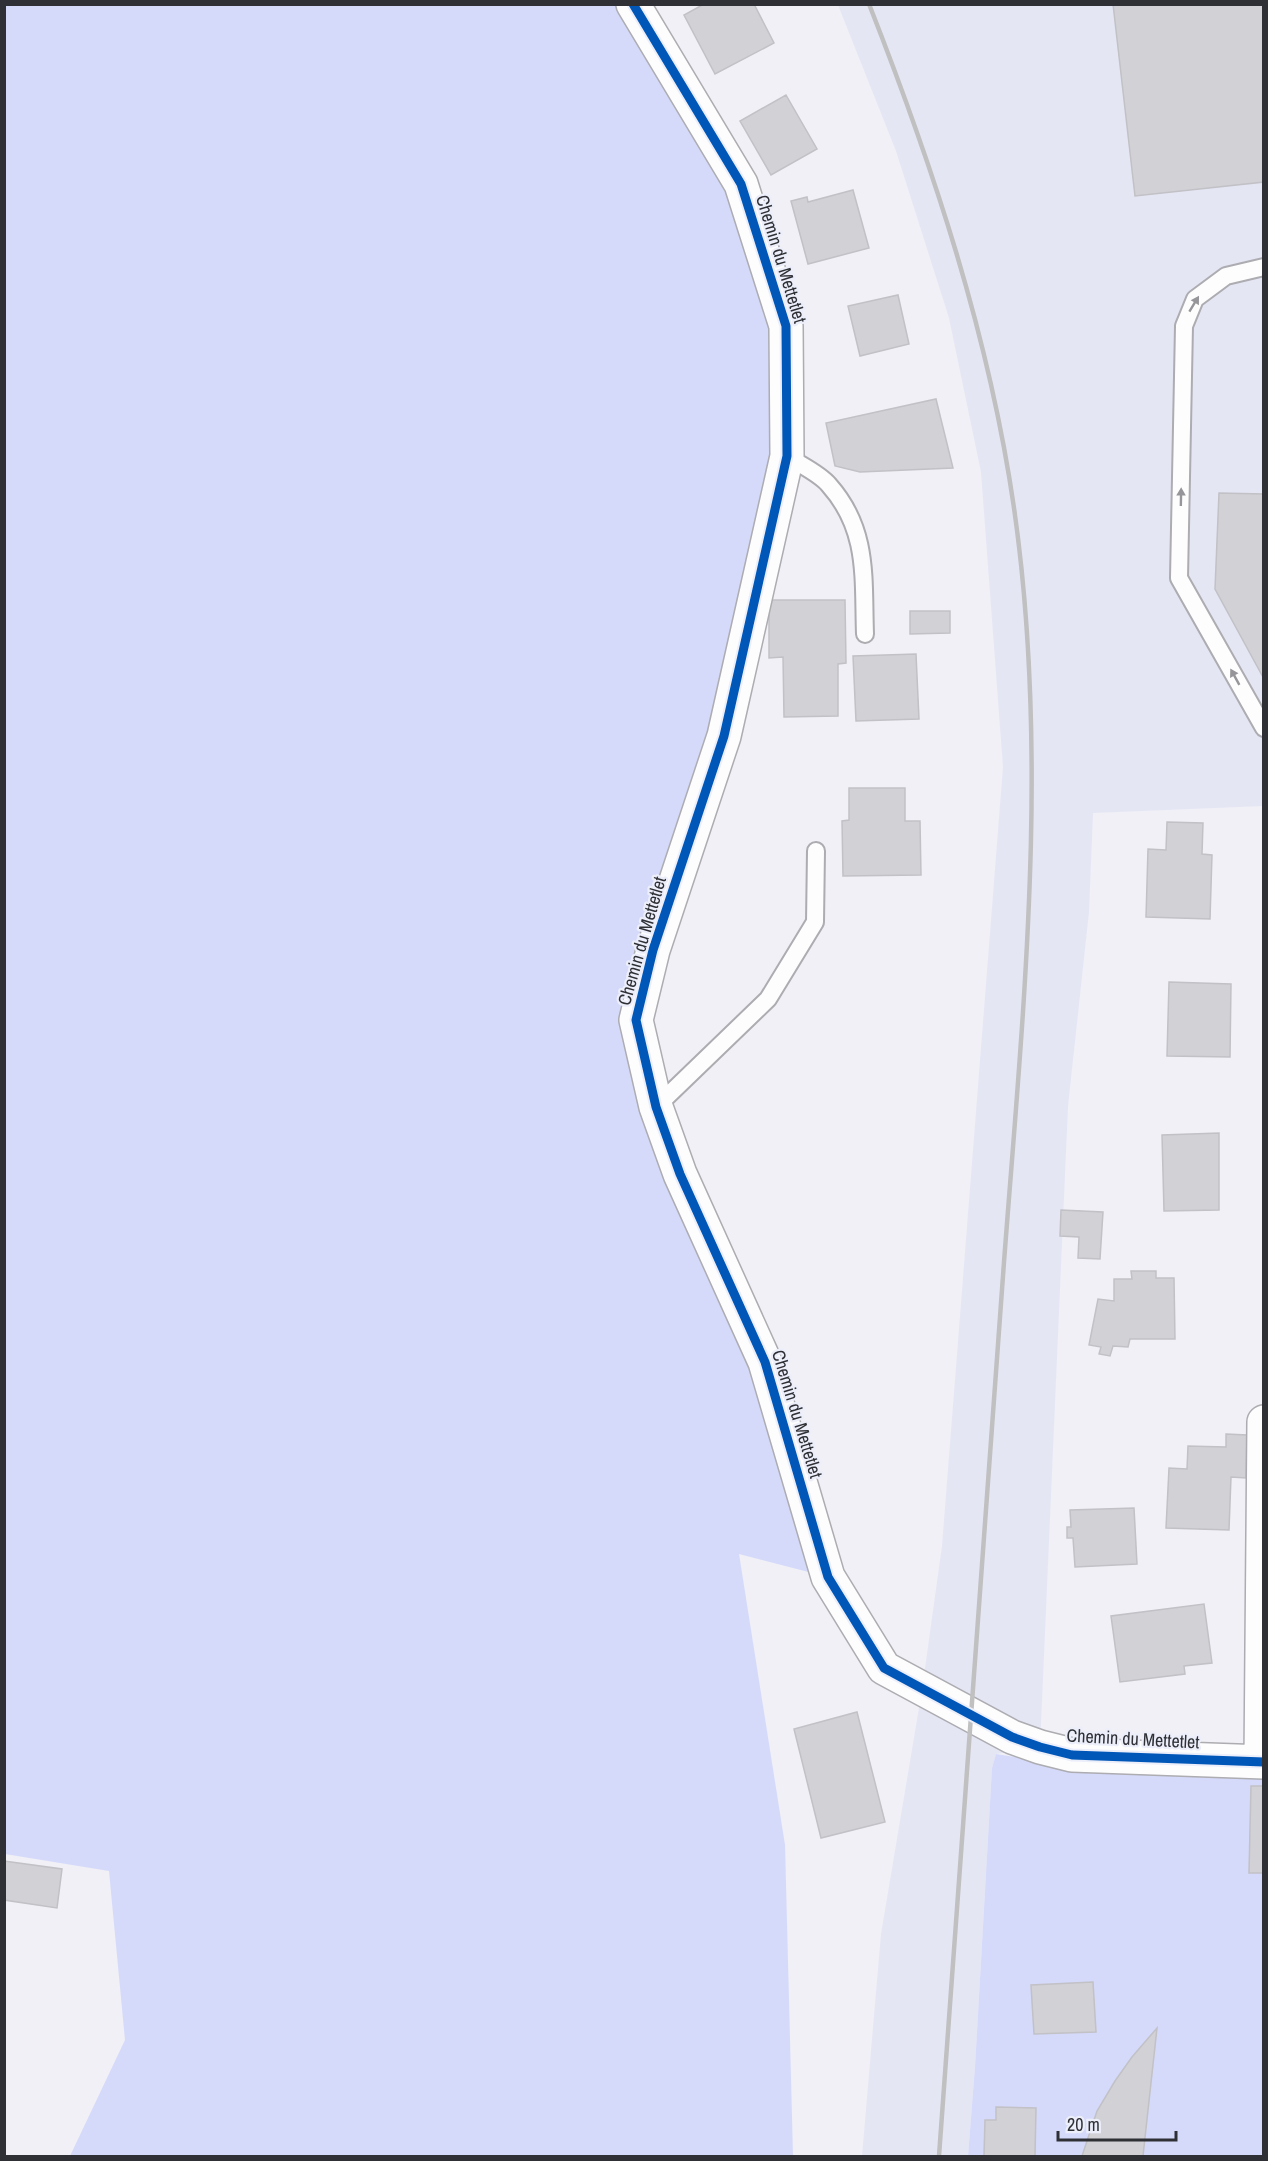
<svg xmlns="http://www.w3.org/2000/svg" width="1268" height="2161" viewBox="0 0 1268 2161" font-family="'Archivo Narrow',sans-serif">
	<rect width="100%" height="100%" fill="#f0f0f6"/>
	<path fill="#e4e6f4" d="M838,5H1263V806L1093,813L1089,912L1068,1106L1040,1747L996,1754L992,1768L975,2067L968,2156H862L881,1934L922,1690L942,1546L1003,767L981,472L949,318L896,151Z"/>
	<path fill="#d5dafa" d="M4,5H633L741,184L786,326L787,456L636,1020L828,1577L739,1554L785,1845L793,2156H70L125,2040L109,1871L5,1854Z
		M996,1754L1065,1765L1263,1771V2156H968L975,2067L992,1768Z"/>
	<path fill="#d1d1d6" stroke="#c1c1c6" stroke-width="1.5" d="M704,4H754L774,43L715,74L684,15Z
		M1113,4H1264V182L1135,196Z
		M786,95L817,149L771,175L740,121Z
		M853,190L869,248L808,264L791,201L807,197L808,202Z
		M898,295L909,344L860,356L848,306Z
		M936,399L953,468L860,472L835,466L826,423Z
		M1219,493L1264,494V679L1215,589Z
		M769,600H845L846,663L838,664V716L784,717L783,657L769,658Z
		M910,611H950V633L910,634Z
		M916,654L919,719L856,721L853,656Z
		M849,788H905V821H920L921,875L843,876L842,821L849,820Z
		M1167,822L1203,823L1202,854L1212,855L1210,919L1146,917L1148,849L1166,850Z
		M1169,982L1231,984L1230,1057L1167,1056Z
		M1219,1133V1210L1164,1211L1162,1135Z
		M1061,1210L1103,1212L1100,1259L1078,1258L1079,1237L1060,1236Z
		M1131,1271H1156V1278H1174L1175,1339H1130L1128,1347L1113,1346L1110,1356L1099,1354L1101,1347L1089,1345L1098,1299L1114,1301V1279H1132Z
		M1226,1434L1247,1435L1246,1478L1231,1477L1229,1530L1166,1528L1169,1468L1187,1469L1188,1446L1226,1447Z
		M1134,1508L1137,1564L1075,1567L1073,1538H1067V1527H1071L1070,1510Z
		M1204,1604L1212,1663L1184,1666L1185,1674L1120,1682L1111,1616Z
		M857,1712L885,1822L821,1838L794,1729Z
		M1251,1786H1264V1873H1249Z
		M4,1861L62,1869L57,1908L4,1900Z
		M1093,1982L1096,2032L1034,2034L1031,1985Z
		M1157,2028L1143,2156H1082L1097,2111L1115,2081L1132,2057Z
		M996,2107L1036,2108L1035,2156H984L985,2120H996Z"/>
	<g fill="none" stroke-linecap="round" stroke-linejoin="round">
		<defs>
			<path id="service" d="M1264,267L1226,276L1195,299L1184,326L1179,578L1264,728
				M787,456C800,465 819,473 829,485C869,530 863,578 865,634
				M656,1107L768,999L815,922L816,851"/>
			<path id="minor" d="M633,4L741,184L786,326L787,456L724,736L653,950L636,1020L656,1107L680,1174L765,1362L828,1577L884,1668L1012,1737L1040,1747L1072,1755L1264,1762
				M1261,1762L1264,1422"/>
		</defs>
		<use href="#service" stroke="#acacb1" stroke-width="20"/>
		<use href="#minor" stroke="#acacb1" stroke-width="36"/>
		<use href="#service" stroke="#fdfdfe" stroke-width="16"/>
		<use href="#minor" stroke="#fdfdfe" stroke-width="33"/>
		<path stroke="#c0c0c1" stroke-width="4.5" d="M869,4C933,167 989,335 1014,508C1050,758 1023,1012 1004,1262C983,1560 961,1858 939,2156"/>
		<defs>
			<path id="cycleway" d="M633,4L741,184L786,326L787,456L724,736L653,950L636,1020L656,1107L680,1174L765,1362L828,1577L884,1668L1012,1737L1040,1747L1072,1755L1264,1762"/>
		</defs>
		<use href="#cycleway" stroke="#eceefa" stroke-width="13"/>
		<use href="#cycleway" stroke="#0057b8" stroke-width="9"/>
	</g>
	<defs><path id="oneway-solid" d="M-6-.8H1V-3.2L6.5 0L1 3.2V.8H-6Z" transform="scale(1.5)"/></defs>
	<g fill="#96969a">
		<use href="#oneway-solid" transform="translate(1194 304) rotate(-59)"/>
		<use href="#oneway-solid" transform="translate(1181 497) rotate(-89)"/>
		<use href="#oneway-solid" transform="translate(1235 677) rotate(-119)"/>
	</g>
	<g text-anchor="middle" stroke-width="4.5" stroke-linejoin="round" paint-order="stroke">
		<g font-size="18" fill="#2f3035" stroke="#eceefa">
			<text transform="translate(781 259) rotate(73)" y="6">Chemin du Mettetlet</text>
			<text transform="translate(642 941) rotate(-74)" y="6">Chemin du Mettetlet</text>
			<text transform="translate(797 1414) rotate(73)" y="6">Chemin du Mettetlet</text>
			<text transform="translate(1133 1739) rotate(3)" y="6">Chemin du Mettetlet</text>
		</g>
	</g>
	<rect width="1268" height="2161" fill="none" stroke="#2f3035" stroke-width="12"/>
	<path d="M1058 2131v9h118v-9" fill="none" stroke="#2f3035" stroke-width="3"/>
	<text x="1067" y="2131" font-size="18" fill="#2f3035" stroke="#eceefa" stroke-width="4.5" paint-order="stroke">20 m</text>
</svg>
